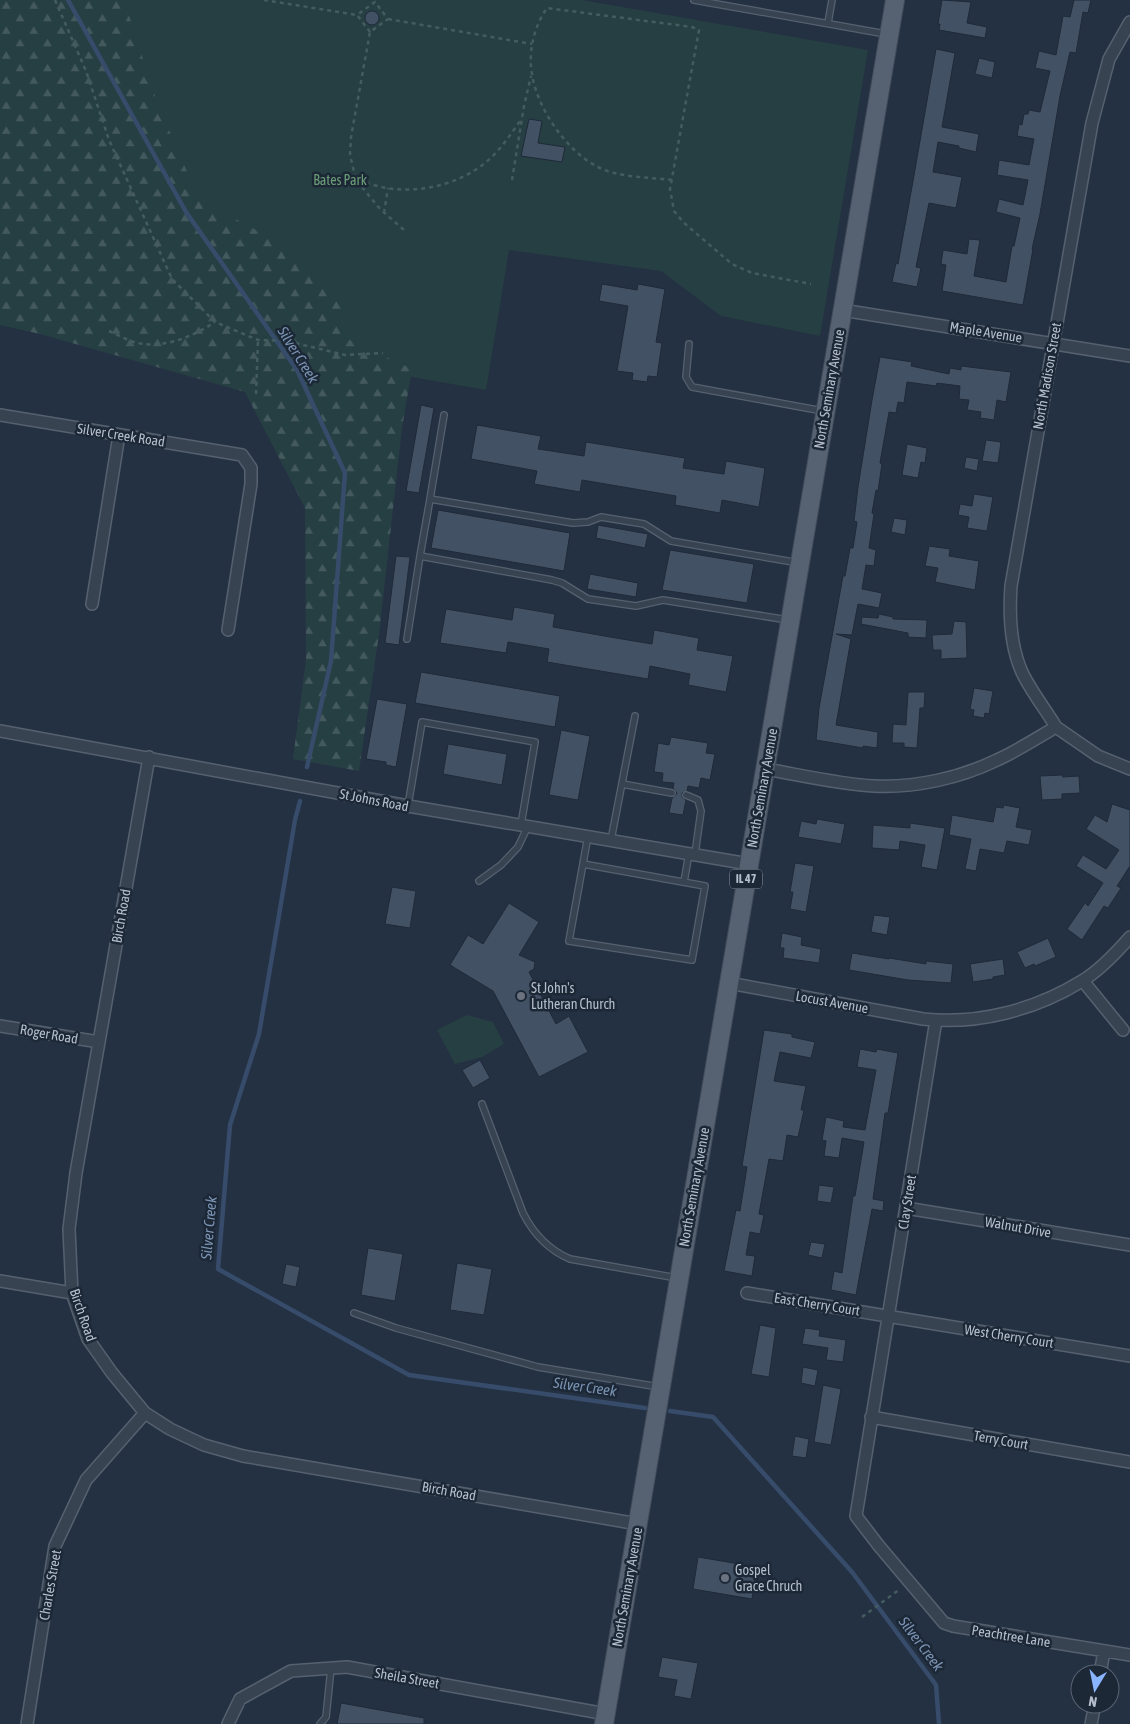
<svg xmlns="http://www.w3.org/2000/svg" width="1130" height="1724" viewBox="0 0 1130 1724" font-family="'Asap Condensed',sans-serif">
	<defs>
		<pattern id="forest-firs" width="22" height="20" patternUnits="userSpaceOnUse" patternTransform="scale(1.25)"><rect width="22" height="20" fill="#263f43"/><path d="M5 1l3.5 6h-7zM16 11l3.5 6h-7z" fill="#43595d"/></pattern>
	</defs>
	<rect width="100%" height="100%" fill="#243142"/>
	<path fill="#263f43" d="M0,0H582L868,50L820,336L721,316L661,271L509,250L486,390L349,366Z
		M467,1015L493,1022L504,1044L482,1057L455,1064L437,1030Z"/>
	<path fill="url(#forest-firs)" d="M0,0H124L158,105L199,199L278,242L341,304L350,340L412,369L402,428L379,634L359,771L293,759L306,659L305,508L245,392L40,334L0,325Z"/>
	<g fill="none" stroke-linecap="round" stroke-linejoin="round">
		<path stroke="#374c6a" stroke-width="4.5" d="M68,0L186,212L297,370L345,473L331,661L307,767
			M300,801L295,820L259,1034L230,1125L218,1269L409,1375L645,1408
			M670,1411L713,1417L852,1572L936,1685L939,1724"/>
	</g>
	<path fill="#435164" stroke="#1f2a39" d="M942,0L971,2L967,23L987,27L985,38L939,30L940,24H938Z
		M1074,0H1091L1088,13L1083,12L1076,53L1070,52L1060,96L1040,214L1032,249H1033L1023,305L942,291L946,265L941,264L943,250L967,254L969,239L980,240L974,276L1006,282L1012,246H1014L1020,218L996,212L999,199L1023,205L1028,180L997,175L999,160L1029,165L1034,139L1017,136L1019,124L1022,125L1024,114H1028L1029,110L1040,112L1050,71L1035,68L1039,51L1056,55L1063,16L1070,17Z
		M365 18a7 7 0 1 1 14 0a7 7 0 1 1-14 0Z
		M936,49L955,53L942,127L979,134L976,152L959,148V146L938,142L933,172L962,177L956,208L929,203L916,267L921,268L917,287L892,282L896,263L898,264L913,181Z
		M979,58L995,62L992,78L975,74Z
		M529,119L542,121L538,143L565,147L562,162L521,156Z
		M602,284L637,290L638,284L665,289L656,342L662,343L657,377L648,376L647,382L632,380L633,373L617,371L628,306L599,301Z
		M880,357L912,362L911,366L949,374L950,368L961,370V366L1011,372L1006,402L997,400L994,420L980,418L981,412L967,410L969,400L959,399L960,386L937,383L936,386L907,382L904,403L898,402L896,413L889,412L880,463L882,464L878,491L876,490L872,513L874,514L869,548L876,550L874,566L866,565L862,589L882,593L879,608L858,604L852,635L836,634L851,639L836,725L878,732L877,748L863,746V748L816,740L819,708L843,576H845L850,548H853L857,522L854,521L858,487L872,400Z
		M421,405L434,408L419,493L406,491Z
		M477,425L541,436L538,449L584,456L586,442L685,458L683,468L724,474L726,461L765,468L759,507L722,500L720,513L675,505L676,496L582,480L580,492L534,484L537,471L471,459Z
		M986,440L1001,442L998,463L982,461Z
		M907,444L927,448L925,463L921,462L918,478L902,475Z
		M966,457L979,459L977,471L964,468Z
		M974,494L993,497L987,531L967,528L969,517L958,515L960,504L972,506Z
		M438,510L570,533L564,571L431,548Z
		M894,518L907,520L905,535L891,532Z
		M598,525L648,534L645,548L596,538Z
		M929,546L950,549L949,556L979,561L975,590L935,582L938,568L925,566Z
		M670,550L754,564L747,603L662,590Z
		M396,556L410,557L399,645L385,643Z
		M590,574L638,583L636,597L587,589Z
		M514,607L555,614L553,627L616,638L652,644L654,630L699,638L697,650L733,656L726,692L688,685L690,674L650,666L648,679L547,662L549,649L508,642L506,653L440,643L446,609L512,620Z
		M879,614L893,617V619L927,620L926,638L908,637V633L861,624L862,617L878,618Z
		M954,621L966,622L967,658L941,659V650H933L932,635L952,634Z
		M421,672L560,696L555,727L415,703Z
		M974,688L993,691L989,714L985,713L984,718L973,716L974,710L970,709Z
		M908,692H925L924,708H920L917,748L904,747V743H892L893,724L906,725Z
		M377,699L407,704L396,767L386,765V762L366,759Z
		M561,730L590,736L578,800L549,795Z
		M671,737L708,743L706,753L715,754L710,780L701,778L699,788L688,786L687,791L682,793V797L686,800L683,815L669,813L672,798L675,796L677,793L673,788L674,783L662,782L663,773L654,772L658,743L669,745Z
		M448,744L507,754L502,785L443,774Z
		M1062,775L1063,777L1079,776L1080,793L1062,794V799L1042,800L1040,776Z
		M1112,804L1130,810V866L1117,886L1121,888L1108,908L1104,906L1082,940L1067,929L1085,903L1088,906L1103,883L1076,866L1083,855L1106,869L1119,850L1086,829L1095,815L1107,822Z
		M1004,805L1020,808L1016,827L1032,830L1029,845L1007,841L1004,853L980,849L976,871L965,869L971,839L949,835L952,815L993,822L996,807L1003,808Z
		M817,819L845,824L841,844L798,837L801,821L816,824Z
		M910,823L945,828L937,870L921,867L925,845L900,841L899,850L872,848L873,825L910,828Z
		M795,863L814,866L806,912L790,909L793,892H790Z
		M392,887L416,891L410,928L385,924Z
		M509,903L539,922L519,955L535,962L534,969L529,972L556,1024L569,1016L588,1052L539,1077L493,991L450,965L468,935L483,944Z
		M874,915L890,917L887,935L871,932Z
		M782,933L802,937L801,945L821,949L819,963L783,958L784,948H780Z
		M1048,938L1056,957L1035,966L1034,964L1025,968L1017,952Z
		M852,953L889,959V958L926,964V961L953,964L951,983L908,980L849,970Z
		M1003,959L1005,975L993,977V979L973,982L970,964Z
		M764,1030L792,1034V1037L815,1042L811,1058L780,1052L774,1081L806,1086L801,1110H804L798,1137L787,1135L783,1161L769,1159L759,1214L764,1215L760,1234L750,1232L746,1255L755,1256L752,1276L724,1271L736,1210L740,1211L747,1167L742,1166Z
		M860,1049L876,1052L877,1049L898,1053L888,1113H885L873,1199L884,1201L883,1211L872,1209L856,1295L831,1290L834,1271L842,1273L853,1196H855L864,1142L842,1138L839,1158L824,1156L826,1141L822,1140L826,1117L844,1121L843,1127L865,1130L876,1070L857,1067Z
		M480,1060L490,1078L473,1088L462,1070Z
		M819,1185L834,1187L831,1203L817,1201Z
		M811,1242L825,1244L822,1258L808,1255Z
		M368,1248L403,1254L395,1301L361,1295Z
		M457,1263L492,1269L484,1315L450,1310Z
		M286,1264L300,1267L296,1287L282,1284Z
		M760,1325L776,1328L769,1377L751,1374Z
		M805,1328L820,1330L819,1336L846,1340L843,1362L826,1360L828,1348L802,1344Z
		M803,1367L818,1370L815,1386L801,1383Z
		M823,1385L841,1389L831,1445L814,1442Z
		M795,1436L809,1439L806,1458L792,1456Z
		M698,1557L757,1567L752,1599L693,1589Z
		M662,1657L698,1663L691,1699L674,1696L677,1680L658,1677Z
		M341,1703L424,1718V1724H337Z"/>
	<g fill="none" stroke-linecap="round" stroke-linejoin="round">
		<defs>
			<path id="lane" d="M694,0L886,34
				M828,23L832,0
				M689,344L686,377L692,387L823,411
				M430,499L444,415
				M788,620L663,600L636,606L588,599L562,583L552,580L420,556L430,499L573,523L588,522L601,517L644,524L671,541L799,563
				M407,639L420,556
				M622,784L672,793
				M686,795L698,800L701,811L695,854
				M408,806L422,722L535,742L521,825
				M611,840L635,716
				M583,864L705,886L692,960L569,941L588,836
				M479,881L501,865L518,847L528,826
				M684,882L689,853
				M482,1104L523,1213C533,1233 549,1250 570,1259L677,1278
				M354,1313L396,1328L538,1367L659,1387
				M320,1724L326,1717L331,1668"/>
			<path id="street" d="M842,310L1130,356
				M0,415L242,455L251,468V484L228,630
				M92,604L119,435
				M1056,727C1046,710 1028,687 1021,670C1010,644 1009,614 1011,586L1092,123L1109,59L1130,22
				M0,731L408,806L749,864
				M149,757L76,1173L69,1229L72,1293L88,1339L112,1373L145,1413L170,1429L204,1445L243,1456L638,1524
				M765,769C801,775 838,784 874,786C915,788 960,778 997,760C1017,751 1037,738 1056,727L1098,756L1130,769
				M1083,981L1123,1030
				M729,983L923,1019C978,1025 1035,1010 1082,981C1100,970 1116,953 1130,937
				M936,1020L856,1516L879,1546L944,1623L953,1626L1130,1655
				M0,1026L99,1042
				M906,1208L1130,1245
				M0,1281L72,1293
				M747,1293L1130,1356
				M871,1417L1130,1462
				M1100,1674L1104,1651
				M27,1724L55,1546L86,1480L145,1413
				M228,1724L240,1699L291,1671L347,1667L606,1714
				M1091,1724L1095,1704"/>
			<path id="primary" d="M604,1724L895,0"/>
		</defs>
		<use href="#lane" stroke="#56616f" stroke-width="8"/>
		<use href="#street" stroke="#56616f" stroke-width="14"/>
		<use href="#primary" stroke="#424c5b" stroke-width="20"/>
		<path stroke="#445c5f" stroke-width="2.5" stroke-dasharray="4 4" stroke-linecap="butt" d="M55,0L86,71L109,140L172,279L215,322L258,340L287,341L345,355L383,353
			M264,0L357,15
			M388,19L532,44
			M370,32L357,15L375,2L388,19L370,32L351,137L350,155L356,180C368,183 381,188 394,189C426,192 460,183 485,163C500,151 511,134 522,118
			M512,180L524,106L531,76
			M672,180C648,177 618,178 596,166C566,150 537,108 532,74C528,51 534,27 547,8L692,27L699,30L670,189L674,211L684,223L732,264L752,273L811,284
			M357,181L380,209L404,230
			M384,213L388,188
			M109,331C118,335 128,341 138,343C164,349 194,336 215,322
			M256,394L258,340
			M862,1617L900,1589"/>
		<use href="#lane" stroke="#384351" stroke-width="5.5"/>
		<use href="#street" stroke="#384351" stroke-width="11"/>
		<use href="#primary" stroke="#566271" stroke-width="18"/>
	</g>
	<g fill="#6b7280" stroke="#1d2837" stroke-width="2">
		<circle cx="521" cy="996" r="5"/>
		<circle cx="725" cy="1578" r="5"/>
	</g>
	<g text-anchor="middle" stroke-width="5" stroke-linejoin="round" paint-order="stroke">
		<rect fill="#1d2837" stroke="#87919f" stroke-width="1" x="730" y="869.5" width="32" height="19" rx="4"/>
		<g font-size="12" font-weight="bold" fill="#b5becc">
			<text x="746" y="883">IL 47</text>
		</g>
		<g font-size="14" fill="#6b9e77" stroke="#1d2837">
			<text x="340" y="185">Bates Park</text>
		</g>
		<g font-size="14" fill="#b5becc" stroke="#1d2837">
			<text transform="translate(986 332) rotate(9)" y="5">Maple Avenue</text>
			<text transform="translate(1047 376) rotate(-80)" y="5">North Madison Street</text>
			<text transform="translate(829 389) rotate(-80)" y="5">North Seminary Avenue</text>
			<text transform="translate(121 435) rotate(9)" y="5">Silver Creek Road</text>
			<text transform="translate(762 788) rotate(-80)" y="5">North Seminary Avenue</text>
			<text transform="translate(374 800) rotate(11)" y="5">St Johns Road</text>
			<text transform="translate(121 916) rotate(-80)" y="5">Birch Road</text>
			<text transform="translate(832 1002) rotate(10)" y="5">Locust Avenue</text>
			<text transform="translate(49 1034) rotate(10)" y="5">Roger Road</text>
			<text transform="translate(694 1187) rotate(-80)" y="5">North Seminary Avenue</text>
			<text transform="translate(907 1202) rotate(-81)" y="5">Clay Street</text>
			<text transform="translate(1018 1227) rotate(10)" y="5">Walnut Drive</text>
			<text transform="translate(817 1304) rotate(9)" y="5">East Cherry Court</text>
			<text transform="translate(83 1315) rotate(71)" y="5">Birch Road</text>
			<text transform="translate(1009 1336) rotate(9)" y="5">West Cherry Court</text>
			<text transform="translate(1001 1440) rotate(10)" y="5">Terry Court</text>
			<text transform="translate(449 1491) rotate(10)" y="5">Birch Road</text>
			<text transform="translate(50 1585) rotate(-80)" y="5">Charles Street</text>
			<text transform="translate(627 1587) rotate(-80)" y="5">North Seminary Avenue</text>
			<text transform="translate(1011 1636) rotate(9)" y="5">Peachtree Lane</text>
			<text transform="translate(407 1678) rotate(10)" y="5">Sheila Street</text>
		</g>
		<g font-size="14" fill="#b5becc" stroke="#1d2837" text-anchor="start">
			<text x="531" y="993">St John's<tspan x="531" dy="16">Lutheran Church</tspan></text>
			<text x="735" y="1575">Gospel<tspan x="735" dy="16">Grace Chruch</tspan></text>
		</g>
		<g font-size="15" font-style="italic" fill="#7b94b4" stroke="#1d2837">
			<text transform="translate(298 355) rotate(58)" y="5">Silver Creek</text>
			<text transform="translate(209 1228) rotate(-85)" y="5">Silver Creek</text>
			<text transform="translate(585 1387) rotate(8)" y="5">Silver Creek</text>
			<text transform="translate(921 1644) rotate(53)" y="5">Silver Creek</text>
		</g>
	</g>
	<g transform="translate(1095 1689) rotate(190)"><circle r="24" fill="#1d2837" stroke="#5a6473"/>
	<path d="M0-4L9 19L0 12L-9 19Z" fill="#88b5fe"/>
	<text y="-8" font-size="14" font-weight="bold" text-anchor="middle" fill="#b5becc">N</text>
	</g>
</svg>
